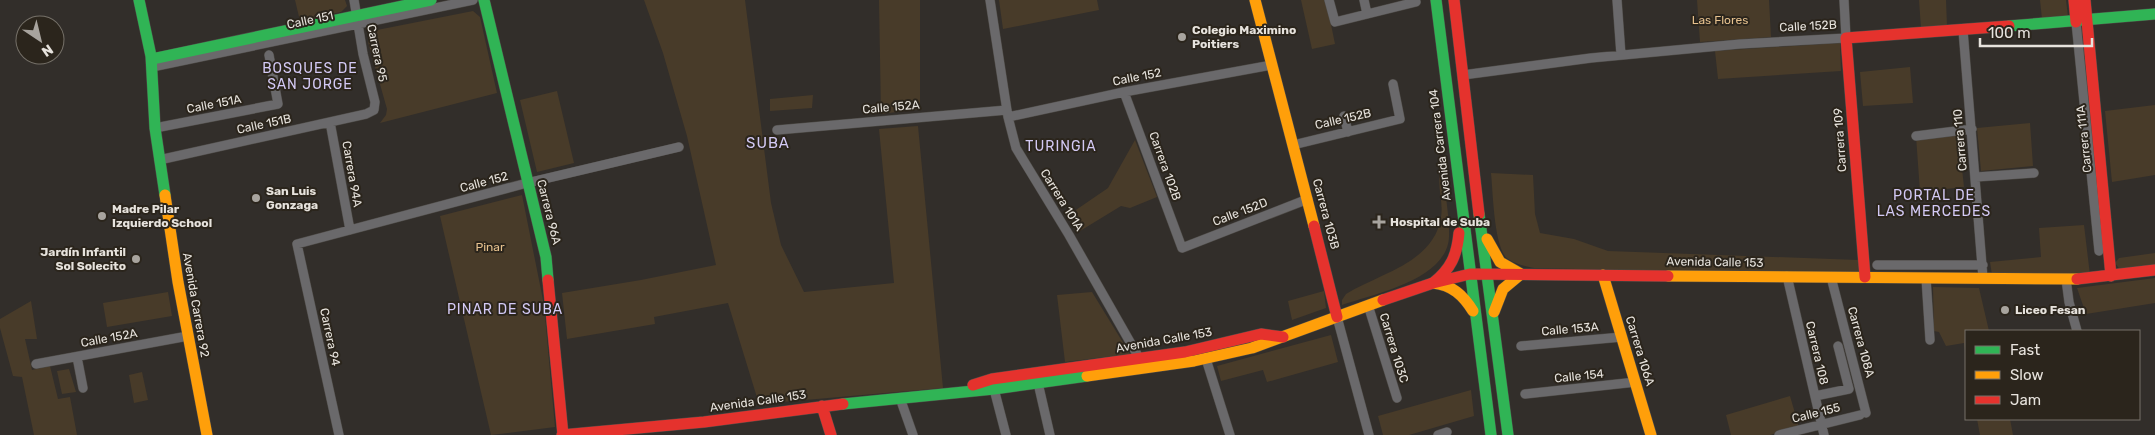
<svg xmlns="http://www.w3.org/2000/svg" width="2155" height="435" viewBox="0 0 2155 435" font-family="Rubik,sans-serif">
	<rect width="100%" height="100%" fill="#322e2a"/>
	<path fill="#483b29" d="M295,0H345L347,6L341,12L300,21Z
		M644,0H745L771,203L781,245L804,292L894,283L879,129L918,126L943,388L759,404L728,303L654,317L655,324L567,339L562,293L641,280L716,265L687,136L663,53Z
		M879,0H920V109L881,114Z
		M999,0H1097L1099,10L1003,29Z
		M1301,0H1326L1335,44L1312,49Z
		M1697,0H1769L1771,37L1700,42Z
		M1919,0H1946L1947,26L1921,28Z
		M2040,0H2066L2068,17L2042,19Z
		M473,11L480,17L497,93L380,123L386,115L387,109L368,42L372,31Z
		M1840,43L1841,71L1718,79L1715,51Z
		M1910,67L1913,103L1863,106L1860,72Z
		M557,91L574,163L537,172L520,100Z
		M813,95L812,108L770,111V99Z
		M2155,105V175L2112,182L2105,111Z
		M2030,123L2033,166L1981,171L1977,128Z
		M1958,131L1964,187L1920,192L1916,136Z
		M1135,140L1157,197L1130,208L1121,206L1080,231L1070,214L1108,188Z
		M1442,168C1444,184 1452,231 1448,244C1439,281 1374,294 1342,305V300L1346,294C1380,273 1434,263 1441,217C1444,201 1435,182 1442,168Z
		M1491,173L1533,175L1535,214L1540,233L1574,239L1608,251L1858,260L1859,276L1534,268C1525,266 1515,264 1508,259C1494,250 1493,192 1491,173Z
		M522,195L544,305L555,427L491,435L440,216Z
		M2084,225L2090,275H1992L1990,262L2041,257L2039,228Z
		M2155,253V266L2121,271L2115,263L2119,258Z
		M2155,278V303L2086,314L2077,288Z
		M1933,287L1979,288L1989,331H1966V357L1964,343L1946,346L1939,332L1934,331Z
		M1324,291L1326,308L1292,320L1288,301Z
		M168,292L172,316L107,327L103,303Z
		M1092,292L1130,354L1065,362L1057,295Z
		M31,301L37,339H25L32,370L50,366L58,399L70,397L77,435H34L22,377L13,376L0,328V319Z
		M1331,335L1338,362L1267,382L1263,370L1221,381L1217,366Z
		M69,369L76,392L62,394L57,371Z
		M142,372L148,400L134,403L129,375Z
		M1471,390L1474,416L1409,435H1383L1378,416Z
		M1790,396L1799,427L1770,435H1731L1726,415Z
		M1977,419H2010L2013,435H1980Z"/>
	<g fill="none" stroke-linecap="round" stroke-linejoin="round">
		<defs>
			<path id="street" d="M990,0L1008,117L1016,148L1069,235L1142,363
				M1329,0L1335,22L1416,2
				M1364,0L1367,14
				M1617,0L1621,55
				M2076,22L2099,251
				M1963,30L1983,278
				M152,67L473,0
				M1463,75L1591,58L1740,44L1846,38L1844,0
				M1124,92L1182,248L1308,199
				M1344,116L1348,132
				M1008,117L1124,92L1272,65
				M330,122L350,230
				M155,128L278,104L269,55
				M777,130L1007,110
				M1916,136L1972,129
				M1293,145L1400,119L1393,84
				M159,160L366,114L374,110L375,102L363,54L354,0
				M1976,177L2034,173
				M1877,265H1983
				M1787,276L1824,435
				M1831,277L1866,413
				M1926,278L1930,340
				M2066,279L2069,302L2077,331
				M1368,305L1397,398
				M1337,317L1369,435
				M1521,346L1622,337
				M77,357L83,388
				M1206,359L1230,435
				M36,364L188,336
				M1038,383L1050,435
				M994,389L1006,435
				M1525,394L1636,382
				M1815,396L1849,389L1838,346
				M900,398L913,435
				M339,435L297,244L527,183L679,147
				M1438,435L1447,432
				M1779,435L1860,415"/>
			<path id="fast" d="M139,0L151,56L155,128L165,195
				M484,0L546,257L548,280
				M1436,0L1491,435
				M2009,26L2155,14
				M152,59L431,0
				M1479,214L1508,435
				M843,404L994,389L1087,376"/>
			<path id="slow" d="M1255,0L1314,226
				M165,195L178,282L207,435
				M1487,239L1500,262L1521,274
				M1603,275L1651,435
				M1668,276L2077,279
				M1433,283C1452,285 1463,295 1473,311
				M1494,312L1503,289L1521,274
				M1087,376L1194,361L1252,348L1383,300"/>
			<path id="jam" d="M1454,0L1479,214
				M2074,0L2076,22
				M2085,0L2111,276
				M1314,226L1337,317
				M1865,277L1846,38L2009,26
				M2077,279L2155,270
				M548,280L563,435
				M1433,283C1451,269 1457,255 1459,233
				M1383,300L1433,283L1470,274L1668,276
				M973,385L992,379L1185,352L1261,334L1283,337
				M822,406L831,435
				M562,435L704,422L843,404"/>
		</defs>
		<use href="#street" stroke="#4e4b47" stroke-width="10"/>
		<use href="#fast" stroke="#4e4b47" stroke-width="12"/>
		<use href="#slow" stroke="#4e4b47" stroke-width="12"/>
		<use href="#jam" stroke="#4e4b47" stroke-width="12"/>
		<use href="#street" stroke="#6a696b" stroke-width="9"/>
		<use href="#fast" stroke="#30b455" stroke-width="11"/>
		<use href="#slow" stroke="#ff9f0a" stroke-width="11"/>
		<use href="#jam" stroke="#e5322d" stroke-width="11"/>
	</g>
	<g fill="#a8a49e" stroke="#2b251c" stroke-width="2">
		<circle cx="1182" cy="37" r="5"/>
		<circle cx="256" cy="198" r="5"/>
		<circle cx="102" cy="216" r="5"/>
		<path d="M1376.5 214.5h5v5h5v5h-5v5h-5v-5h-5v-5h5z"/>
		<circle cx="136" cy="259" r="5"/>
		<circle cx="2005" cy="310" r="5"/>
	</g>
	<g text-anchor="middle" stroke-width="4" stroke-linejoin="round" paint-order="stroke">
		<g font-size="12" fill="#e7e3dd" stroke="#2b251c">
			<text transform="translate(310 20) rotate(-12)" y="4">Calle 151</text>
			<text transform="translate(1808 26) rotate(-3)" y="4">Calle 152B</text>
			<text transform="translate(377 53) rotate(78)" y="4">Carrera 95</text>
			<text transform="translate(1137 77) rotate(-11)" y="4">Calle 152</text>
			<text transform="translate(214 104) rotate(-11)" y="4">Calle 151A</text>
			<text transform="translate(891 107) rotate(-5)" y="4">Calle 152A</text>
			<text transform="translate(1343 119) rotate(-13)" y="4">Calle 152B</text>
			<text transform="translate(264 124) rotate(-12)" y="4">Calle 151B</text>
			<text transform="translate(2084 139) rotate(-96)" y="4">Carrera 111A</text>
			<text transform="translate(1840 140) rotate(-94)" y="4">Carrera 109</text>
			<text transform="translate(1960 140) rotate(-95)" y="4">Carrera 110</text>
			<text transform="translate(1440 145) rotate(-97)" y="4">Avenida Carrera 104</text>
			<text transform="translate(1165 166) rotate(70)" y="4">Carrera 102B</text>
			<text transform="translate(352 174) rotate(80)" y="4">Carrera 94A</text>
			<text transform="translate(484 182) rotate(-15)" y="4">Calle 152</text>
			<text transform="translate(1062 200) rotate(58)" y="4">Carrera 101A</text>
			<text transform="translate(549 212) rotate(76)" y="4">Carrera 96A</text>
			<text transform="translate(1240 212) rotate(-21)" y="4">Calle 152D</text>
			<text transform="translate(1326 214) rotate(75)" y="4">Carrera 103B</text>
			<text transform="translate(1715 262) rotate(1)" y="4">Avenida Calle 153</text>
			<text transform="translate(196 305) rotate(80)" y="4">Avenida Carrera 92</text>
			<text transform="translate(1570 329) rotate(-5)" y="4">Calle 153A</text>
			<text transform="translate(330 337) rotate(78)" y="4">Carrera 94</text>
			<text transform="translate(109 338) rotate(-10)" y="4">Calle 152A</text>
			<text transform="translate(1164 340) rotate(-10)" y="4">Avenida Calle 153</text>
			<text transform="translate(1861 342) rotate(75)" y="4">Carrera 108A</text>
			<text transform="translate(1394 348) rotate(73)" y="4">Carrera 103C</text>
			<text transform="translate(1640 351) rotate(73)" y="4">Carrera 106A</text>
			<text transform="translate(1817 353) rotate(77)" y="4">Carrera 108</text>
			<text transform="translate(1579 376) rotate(-6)" y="4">Calle 154</text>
			<text transform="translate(758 401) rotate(-8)" y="4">Avenida Calle 153</text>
			<text transform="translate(1816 413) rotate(-14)" y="4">Calle 155</text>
		</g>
		<g font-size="12" fill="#e6c18e" stroke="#2b251c">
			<text x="1720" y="24">Las Flores</text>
			<text x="490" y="251">Pinar</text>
		</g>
		<g font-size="12" font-weight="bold" fill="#e7e3dd" stroke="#2b251c" text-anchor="start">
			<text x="1192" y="34">Colegio Maximino<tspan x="1192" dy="14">Poitiers</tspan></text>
			<text x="266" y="195">San Luis<tspan x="266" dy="14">Gonzaga</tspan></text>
			<text x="112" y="213">Madre Pilar<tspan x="112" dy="14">Izquierdo School</tspan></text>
			<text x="1390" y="226">Hospital de Suba</text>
			<text x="126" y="256" text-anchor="end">Jardín Infantil<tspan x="126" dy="14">Sol Solecito</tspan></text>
			<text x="2015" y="314">Liceo Fesan</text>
		</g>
		<g font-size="14" letter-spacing="1" fill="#d3c9f4" stroke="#2b251c">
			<text x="310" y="73">BOSQUES DE<tspan x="310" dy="16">SAN JORGE</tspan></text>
			<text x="1061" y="151">TURINGIA</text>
			<text x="1934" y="200">PORTAL DE<tspan x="1934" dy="16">LAS MERCEDES</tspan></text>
			<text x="505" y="314">PINAR DE SUBA</text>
		</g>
		<g font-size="15" letter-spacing="1" fill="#d3c9f4" stroke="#2b251c">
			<text x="768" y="148">SUBA</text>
		</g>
	</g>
	<rect x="1965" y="330" width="175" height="90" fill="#2b251c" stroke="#767169"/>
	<rect x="1975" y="346" width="25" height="8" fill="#30b455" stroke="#767169"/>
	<text x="2010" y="355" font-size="15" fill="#e7e3dd">Fast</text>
	<rect x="1975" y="371" width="25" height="8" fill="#ff9f0a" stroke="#767169"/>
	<text x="2010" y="380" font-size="15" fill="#e7e3dd">Slow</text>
	<rect x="1975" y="396" width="25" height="8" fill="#e5322d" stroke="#767169"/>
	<text x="2010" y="405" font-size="15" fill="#e7e3dd">Jam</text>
	<g transform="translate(40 40) rotate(145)"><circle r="24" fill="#2b251c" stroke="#767169"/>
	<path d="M0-4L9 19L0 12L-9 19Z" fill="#a8a49e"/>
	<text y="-8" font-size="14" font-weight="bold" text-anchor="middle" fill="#e7e3dd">N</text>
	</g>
	<path d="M1980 38v8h112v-8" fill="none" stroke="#e7e3dd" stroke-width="2.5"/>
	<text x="1988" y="38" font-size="15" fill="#e7e3dd" stroke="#2b251c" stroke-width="4" paint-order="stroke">100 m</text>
</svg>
